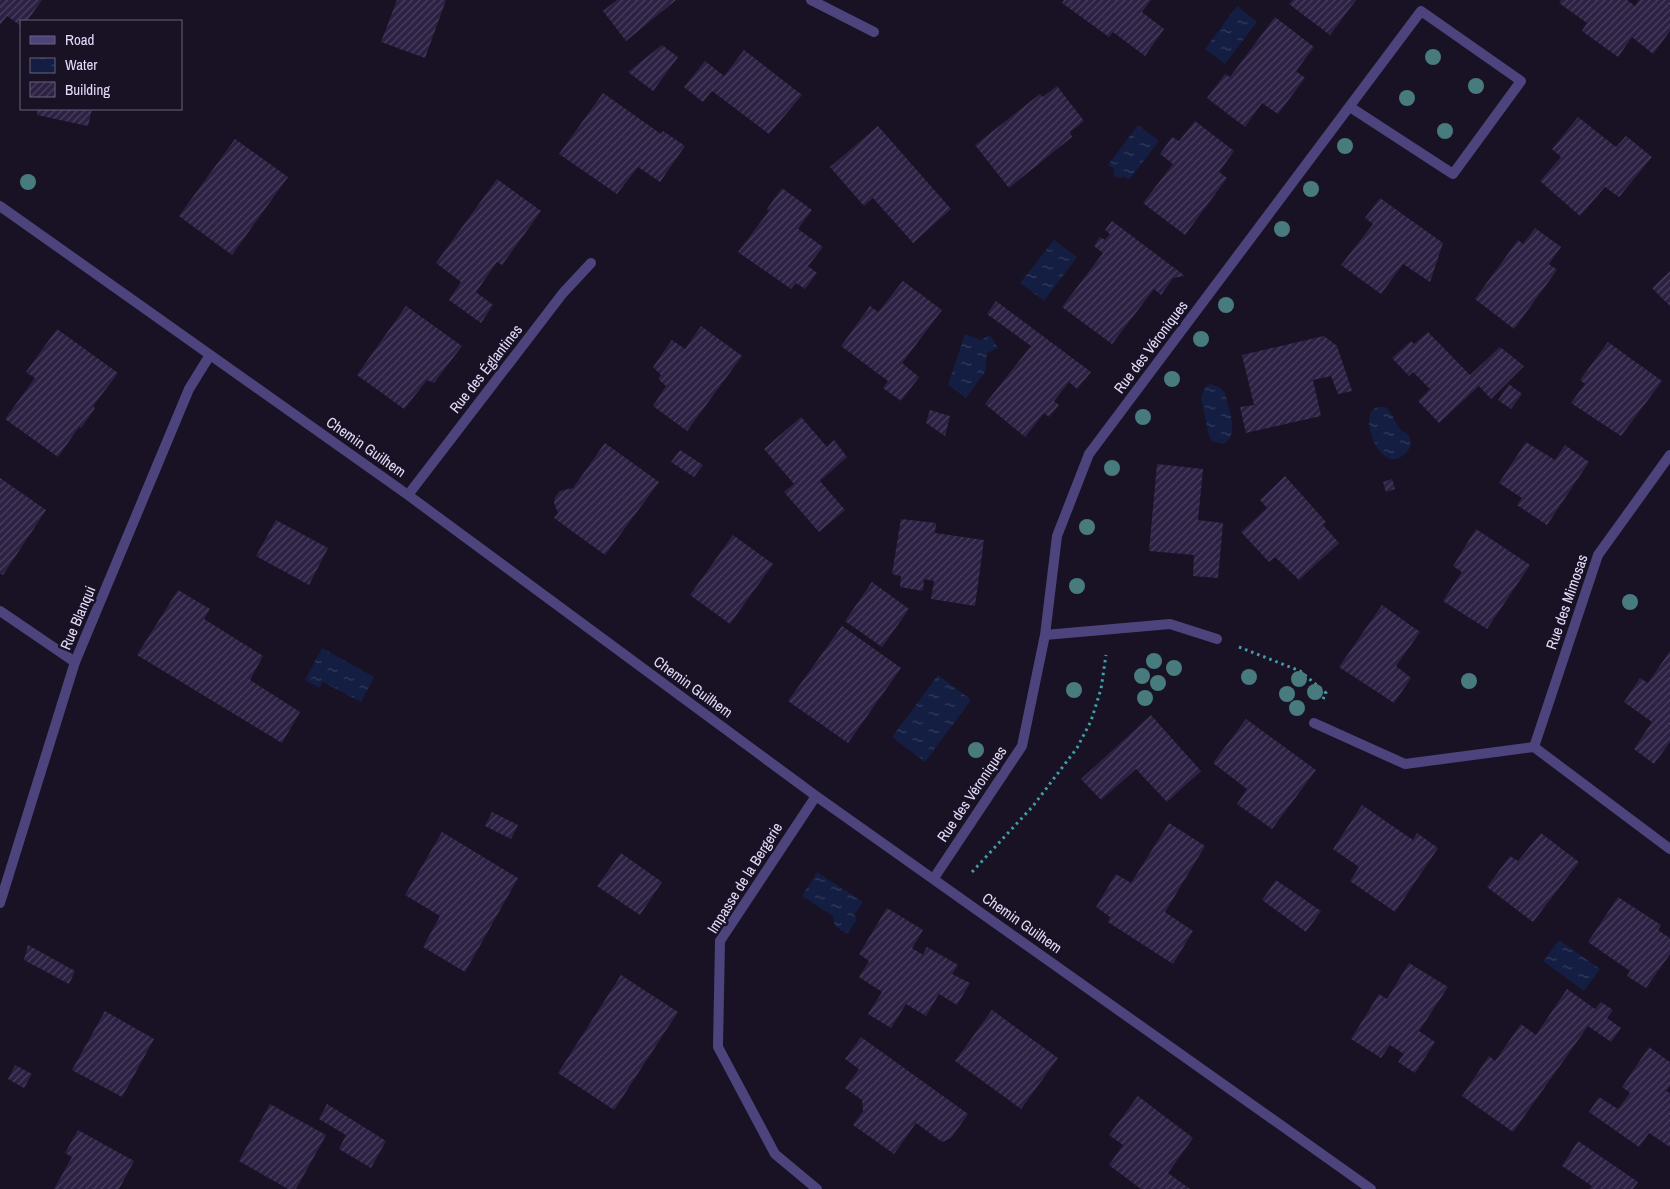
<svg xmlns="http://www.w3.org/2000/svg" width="1670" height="1189" viewBox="0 0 1670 1189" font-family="'Archivo Narrow',sans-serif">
	<defs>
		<pattern id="water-ripples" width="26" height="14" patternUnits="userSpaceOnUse" patternTransform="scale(1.25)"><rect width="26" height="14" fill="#131e42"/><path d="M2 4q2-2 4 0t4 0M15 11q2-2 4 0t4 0" fill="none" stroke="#353e5e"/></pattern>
		<pattern id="building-hatch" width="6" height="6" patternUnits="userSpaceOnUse" patternTransform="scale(1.25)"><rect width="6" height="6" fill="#2d2143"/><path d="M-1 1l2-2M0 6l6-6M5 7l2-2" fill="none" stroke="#4b415f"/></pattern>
	</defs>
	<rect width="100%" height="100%" fill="#181224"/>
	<path fill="url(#water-ripples)" d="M1237,6L1257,22L1225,64L1205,49Z
		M1138,125L1159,141L1129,180L1125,177L1118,178L1114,176L1113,168L1108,165Z
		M1054,240L1077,257L1044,301L1020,283Z
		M965,334L981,340L990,335L998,348L987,353L985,372L966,398L948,385Z
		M1210,384L1221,388L1225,393C1228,409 1241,435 1223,444L1212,441L1209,436L1201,398L1205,387Z
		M1385,407C1393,413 1394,421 1400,429C1403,432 1407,433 1409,436C1411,439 1411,444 1410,447C1408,452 1404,455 1399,458C1378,468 1360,417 1374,409C1376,407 1382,407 1385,407Z
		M322,648L374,677L361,702L323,682L319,688L305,680Z
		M938,675L971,700L925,762L892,737Z
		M817,872L863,902L854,915L857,919L847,934L835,926L833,916L802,896Z
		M1559,940L1600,969L1584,991L1543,961Z"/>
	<path fill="url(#building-hatch)" d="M0,0H42L27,21H21V26L7,16L0,25Z
		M397,0H446L425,58L381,42Z
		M617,0H676L626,41L603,11Z
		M1064,0H1151L1142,12L1164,29L1145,56L1113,32L1109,37L1062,3Z
		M1293,0H1356L1330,35L1289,4Z
		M1561,0H1627L1635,6L1639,0H1670V31L1653,54L1632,37L1618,57L1582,31L1587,23L1559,3Z
		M1275,17L1314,47L1296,71L1305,78L1278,114L1262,103L1245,127L1207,98L1225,74L1230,77Z
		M662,45L678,57L653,91L628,72Z
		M744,50L802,95L769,134L712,91L703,102L684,87L705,61L724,76Z
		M1057,86L1084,121L1070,132L1072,137L1009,188L975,145L1040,94L1043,97Z
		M603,93L661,134L663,131L685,146L660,182L638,167L617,194L559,154Z
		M38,109H92L88,126L37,115Z
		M1578,117L1616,147L1626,136L1652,157L1619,197L1605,187L1580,216L1540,181L1561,157L1552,149Z
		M1195,121L1234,151L1219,172L1227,178L1185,235L1143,203L1173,164L1160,154L1172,137L1179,141Z
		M878,126L951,209L913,243L873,198L864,206L830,167Z
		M235,139L288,177L232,255L179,216Z
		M497,179L541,211L502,265L497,262L476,292L493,305L481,323L449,300L461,282L436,263Z
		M782,188L812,210L798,229L823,247L808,266L817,273L805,289L796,283L791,289L738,252L769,211L767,209Z
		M1380,198L1443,243L1430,282L1403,264L1381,294L1341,265L1373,224L1365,218Z
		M1112,221L1185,276L1173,278L1161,295L1154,289L1112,344L1062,307L1103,253L1094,246L1100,237L1105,240L1110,234L1105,230Z
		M1535,228L1561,247L1549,264L1557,270L1514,329L1475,299L1518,240L1523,244Z
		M1670,271V306L1652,288Z
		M903,281L942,310L902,363L919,377L901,401L883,388L888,381L841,346L870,306L878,312Z
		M996,301L1091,372L1077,389L1069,382L1054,401L1059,405L1049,417L1044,413L1025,437L985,404L1031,346L987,314Z
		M406,306L462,346L434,383L427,380L404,409L357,375Z
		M701,326L742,356L687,431L653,406L666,386L658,379L661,375L653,367L672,340L685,349Z
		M57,329L118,373L93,406L95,408L81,428L79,427L58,457L5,419L35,378L26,372Z
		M1428,332L1470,375L1500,347L1524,366L1491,399L1479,386L1439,423L1418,401L1430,389L1413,372L1409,376L1392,358L1411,341L1414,344Z
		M1324,336L1337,346L1352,391L1338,394L1331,376L1313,380L1321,416L1246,433L1240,407L1254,405L1242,355Z
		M1608,342L1662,381L1621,436L1571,403L1585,384L1580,380Z
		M1509,384L1522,394L1511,409L1498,400Z
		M930,410L950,416L945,436L926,423Z
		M801,417L827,447L834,440L847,457L820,481L845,510L819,532L784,492L794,484L764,449Z
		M1526,442L1555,460L1565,445L1589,462L1547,525L1517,505L1522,498L1499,483Z
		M605,443L659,482L605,555L554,518L558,513L554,503L555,497L560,491L573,488Z
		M680,450L703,465L694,477L671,462Z
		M1157,464L1203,469L1198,520L1223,523L1218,578L1193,576L1194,555L1149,551Z
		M1285,476L1326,522L1323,525L1339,543L1299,580L1275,557L1269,562L1241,532L1267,508L1260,500Z
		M0,478L46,510L3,575L0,574Z
		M1392,479L1395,489L1386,492L1383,482Z
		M901,519L936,523L935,533L984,540L975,606L931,599L934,581L924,579L923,591L900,587L901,576L892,574Z
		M276,520L328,548L309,585L256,556Z
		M1476,529L1530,565L1487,629L1443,601L1462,572L1453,566Z
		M733,535L773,564L730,624L690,595Z
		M872,582L909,609L882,647L845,621Z
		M178,590L210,609L204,619L263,656L250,680L300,712L282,743L137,655Z
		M1382,605L1420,632L1396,666L1411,678L1394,703L1339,667Z
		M842,626L901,668L848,743L788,701Z
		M1670,651V742L1654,764L1634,749L1652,722L1624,702L1640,678L1648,683Z
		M1151,715L1201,771L1167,802L1136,769L1101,800L1081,779Z
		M1246,719L1316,770L1272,829L1237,804L1247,789L1213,763Z
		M1362,805L1413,840L1417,833L1438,848L1395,912L1350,881L1359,867L1333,849Z
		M492,812L518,825L511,839L485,826Z
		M1169,823L1205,846L1165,912L1193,931L1173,964L1108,922L1110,917L1096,907L1116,874L1131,883Z
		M442,832L518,878L465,972L423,947L440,916L405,895Z
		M1541,833L1579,862L1533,922L1487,887L1510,856L1518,861Z
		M621,853L662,882L640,915L597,886Z
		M1276,880L1321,911L1306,932L1262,900Z
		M1618,897L1661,925L1658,930L1670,938V954L1646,988L1627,976L1630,971L1588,942Z
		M887,908L923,930L912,948L923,955L927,947L958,965L952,974L970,983L957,1005L939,994L926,1016L906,1004L891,1028L868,1014L882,992L859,977L869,961L859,954Z
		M28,945L75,971L69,984L24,960Z
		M1409,963L1448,987L1419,1031L1435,1042L1415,1073L1398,1062L1404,1054L1390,1045L1381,1058L1351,1039L1379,994L1387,999Z
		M621,975L678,1012L614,1110L558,1073Z
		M1567,989L1595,1009L1601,1002L1613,1010L1607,1018L1621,1028L1611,1042L1588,1026L1513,1132L1462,1096L1489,1056L1495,1061L1521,1024L1536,1035Z
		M992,1010L1058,1058L1021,1109L955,1061Z
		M105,1011L154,1039L122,1097L72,1070Z
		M861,1037L968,1114L951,1138L942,1142L916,1123L894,1154L853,1125L863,1111L862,1100L845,1088L859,1069L845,1059Z
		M1649,1047L1670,1062V1086L1666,1091L1670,1093V1147L1649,1133L1639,1147L1589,1112L1599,1097L1618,1109L1630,1093L1622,1087Z
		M15,1065L32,1074L24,1088L8,1079Z
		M1138,1096L1193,1138L1168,1173L1190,1189H1141L1109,1165L1123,1145L1109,1135Z
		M270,1104L326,1135L296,1189H288L239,1161Z
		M327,1104L386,1141L371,1168L339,1149L346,1135L319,1119Z
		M78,1130L134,1161L119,1189H54L72,1157L65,1153Z
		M1578,1141L1638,1182L1633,1189H1590L1592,1186L1562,1166Z"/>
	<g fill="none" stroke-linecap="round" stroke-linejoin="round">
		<path stroke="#40a0a9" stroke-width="3" stroke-dasharray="2.5 4" stroke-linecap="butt" d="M1239,647L1300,671L1326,693L1323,699
			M972,872L1033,806L1077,748L1091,721L1101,689L1106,655"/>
		<path stroke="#4e447d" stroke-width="10" d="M0,611L75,662"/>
		<path stroke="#4e447d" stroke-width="10" d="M811,0L874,32
			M0,206L408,495L816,796L1371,1189
			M1670,455L1598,555L1534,747L1670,849
			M408,495L563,293L591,263
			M1045,635L1170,624L1217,639
			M1314,723L1405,764L1534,747
			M816,796L720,941L718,1047L775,1154L817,1189
			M934,878L1022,746L1045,635L1057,536L1089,454L1421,11L1521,81L1453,174L1350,107
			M0,903L75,662L189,389L210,355"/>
	</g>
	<g fill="#487b7e">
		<circle cx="1433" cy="57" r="8"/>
		<circle cx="1476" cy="86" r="8"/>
		<circle cx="1407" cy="98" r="8"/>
		<circle cx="1445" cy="131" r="8"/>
		<circle cx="1345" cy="146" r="8"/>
		<circle cx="28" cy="182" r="8"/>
		<circle cx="1311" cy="189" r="8"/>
		<circle cx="1282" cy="229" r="8"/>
		<circle cx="1226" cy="305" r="8"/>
		<circle cx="1201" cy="339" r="8"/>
		<circle cx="1172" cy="379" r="8"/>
		<circle cx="1143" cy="417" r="8"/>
		<circle cx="1112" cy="468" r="8"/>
		<circle cx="1087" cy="527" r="8"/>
		<circle cx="1077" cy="586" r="8"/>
		<circle cx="1630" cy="602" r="8"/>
		<circle cx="1154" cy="661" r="8"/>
		<circle cx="1174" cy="668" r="8"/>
		<circle cx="1142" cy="676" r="8"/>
		<circle cx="1249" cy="677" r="8"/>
		<circle cx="1299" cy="679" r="8"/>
		<circle cx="1469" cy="681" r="8"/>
		<circle cx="1158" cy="683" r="8"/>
		<circle cx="1074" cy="690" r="8"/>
		<circle cx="1315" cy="692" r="8"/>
		<circle cx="1287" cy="694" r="8"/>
		<circle cx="1145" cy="698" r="8"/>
		<circle cx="1297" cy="708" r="8"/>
		<circle cx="976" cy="750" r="8"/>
	</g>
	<g text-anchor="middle" stroke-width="5" stroke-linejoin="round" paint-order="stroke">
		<g font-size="15" fill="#e3dbfa" stroke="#181224">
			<text transform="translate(1151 347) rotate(-53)" y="5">Rue des Véroniques</text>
			<text transform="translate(486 369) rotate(-52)" y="5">Rue des Églantines</text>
			<text transform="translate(366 447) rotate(35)" y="5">Chemin Guilhem</text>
			<text transform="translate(1567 602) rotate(-71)" y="5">Rue des Mimosas</text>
			<text transform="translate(78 618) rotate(-67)" y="5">Rue Blanqui</text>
			<text transform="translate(693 687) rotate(36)" y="5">Chemin Guilhem</text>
			<text transform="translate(972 794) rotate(-56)" y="5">Rue des Véroniques</text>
			<text transform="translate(745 878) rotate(-58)" y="5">Impasse de la Bergerie</text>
			<text transform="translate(1022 923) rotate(35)" y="5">Chemin Guilhem</text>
		</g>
	</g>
	<rect x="20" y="20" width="162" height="90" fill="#181224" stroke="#69627a"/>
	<rect x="30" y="36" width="25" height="8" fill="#4e447d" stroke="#69627a"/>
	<text x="65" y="45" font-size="15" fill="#e3dbfa">Road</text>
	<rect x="30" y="58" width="25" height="15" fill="url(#water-ripples)" stroke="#69627a"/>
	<text x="65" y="70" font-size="15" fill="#e3dbfa">Water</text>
	<rect x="30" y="82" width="25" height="15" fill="url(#building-hatch)" stroke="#69627a"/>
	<text x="65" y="95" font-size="15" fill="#e3dbfa">Building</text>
</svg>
